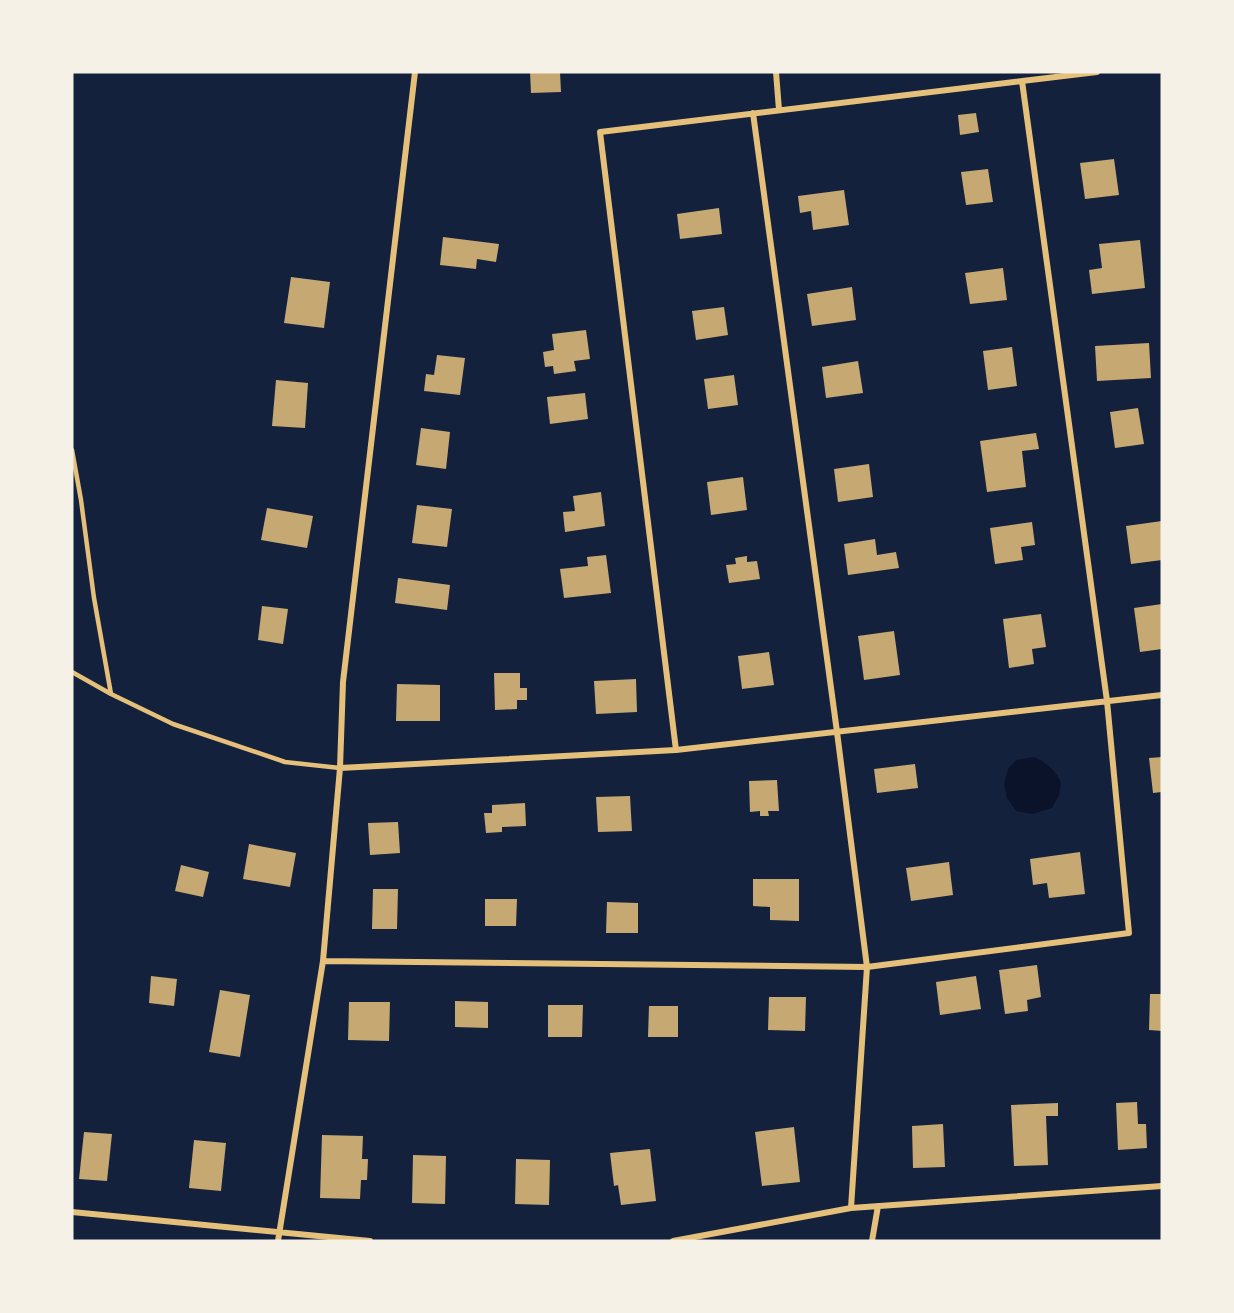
<svg xmlns="http://www.w3.org/2000/svg" width="1234" height="1313" viewBox="0 0 1234 1313" font-family="'PT Sans',sans-serif">
	<rect width="100%" height="100%" fill="#14213d"/>
	<path fill="#0b132b" d="M1034,757C1047,763 1054,769 1061,782L1059,795L1052,808L1032,814L1016,811L1007,798L1004,784L1008,769L1016,760Z"/>
	<path fill="#c6a872" d="M530,72H560L561,92L531,93Z
		M976,113L979,132L960,135L958,115Z
		M1114,159L1119,195L1085,199L1080,163Z
		M988,169L993,202L966,205L961,172Z
		M844,190L849,225L813,230L811,211L800,213L798,196Z
		M719,208L722,234L680,239L677,214Z
		M443,237L499,244L496,262L477,259L476,269L440,265Z
		M1140,240L1145,288L1092,294L1089,270L1102,268L1099,244Z
		M1003,268L1007,300L970,304L965,273Z
		M291,277L330,282L324,328L284,323Z
		M852,287L856,320L812,326L807,294Z
		M724,307L728,335L696,340L692,311Z
		M586,330L590,359L574,361L576,371L554,374L553,366L545,367L543,352L554,350L552,334Z
		M1149,343L1151,378L1097,381L1095,346Z
		M1012,347L1017,386L988,390L983,351Z
		M437,355L465,358L460,395L424,391L426,374L434,375Z
		M858,361L863,393L826,398L822,367Z
		M734,375L738,405L708,409L704,379Z
		M276,380L308,383L305,428L272,426Z
		M585,393L588,419L550,424L547,397Z
		M1138,408L1144,444L1115,448L1110,412Z
		M421,428L450,432L446,469L416,465Z
		M1036,433L1039,449L1022,451L1026,487L987,492L980,441Z
		M869,464L873,497L838,502L834,469Z
		M743,477L747,510L711,515L707,482Z
		M601,492L605,526L565,532L563,512L575,511L573,496Z
		M417,505L452,509L447,547L412,543Z
		M267,508L313,516L307,548L261,540Z
		M1162,521V560L1131,564L1126,526Z
		M1032,522L1035,545L1021,547L1023,560L995,564L990,528Z
		M875,539L877,555L896,552L899,568L848,575L844,544Z
		M606,555L611,593L564,598L560,569L588,566L587,557Z
		M747,556V562L757,561L760,579L729,583L726,565L736,564L735,558Z
		M398,578L450,585L447,610L395,603Z
		M1162,604V649L1140,652L1134,608Z
		M262,606L288,609L283,644L258,640Z
		M1041,614L1046,647L1032,649L1034,664L1009,668L1003,619Z
		M894,631L900,675L864,680L858,636Z
		M769,652L774,685L742,689L738,656Z
		M494,673H520V688H527V700H517V709L495,710Z
		M636,679L637,712L596,714L594,681Z
		M397,684L440,685V721H396Z
		M1162,757V792L1153,793L1149,758Z
		M915,764L918,788L877,793L874,769Z
		M777,780L779,811H768L769,816H760V811L750,812L749,781Z
		M630,796L632,831L598,832L596,797Z
		M525,803L526,826L502,827V832L486,833L484,813H492V805Z
		M398,822L400,853L370,855L368,823Z
		M249,844L296,853L290,887L243,879Z
		M1080,852L1085,894L1049,898L1047,883L1033,885L1030,859Z
		M949,862L953,895L911,901L906,868Z
		M181,865L209,872L203,897L175,891Z
		M753,879H799V921L770,920V907L753,906Z
		M373,889H398L397,929H372Z
		M485,899H517L516,926H485Z
		M607,902L638,903V933H606Z
		M1037,965L1041,997L1027,1000L1028,1011L1005,1014L999,970Z
		M151,976L177,979L174,1006L149,1003Z
		M976,976L981,1009L940,1015L936,982Z
		M220,990L250,995L240,1057L209,1052Z
		M1150,994H1162V1031L1149,1030Z
		M769,997H806L805,1031L768,1030Z
		M455,1001L488,1002V1028L455,1027Z
		M349,1002H390L389,1041L348,1040Z
		M548,1005H583L582,1037H548Z
		M649,1006H678V1037H648Z
		M1137,1102L1138,1124H1146L1147,1148L1118,1150L1116,1103Z
		M1058,1103V1116H1046L1048,1165L1014,1166L1011,1105Z
		M943,1124L945,1167L913,1168L912,1126Z
		M794,1127L800,1182L762,1186L755,1132Z
		M84,1132L112,1134L107,1181L79,1179Z
		M322,1135L363,1136L362,1159H368L367,1180H361L360,1199L320,1198Z
		M194,1140L226,1143L221,1191L189,1188Z
		M650,1149L656,1201L621,1205L618,1185L614,1186L610,1153Z
		M413,1155L446,1156L445,1204L412,1203Z
		M516,1159L550,1160L549,1205L515,1204Z"/>
	<g fill="none" stroke-linecap="round" stroke-linejoin="round">
		<path stroke="#e5c07b" stroke-width="4.5" d="M72,450L81,500L94,598L111,694
			M72,672L111,694L173,724L285,762L340,768"/>
		<path stroke="#e5c07b" stroke-width="6" d="M776,72L779,110
			M753,113L837,732L867,967L851,1208
			M676,750L600,132L1097,72
			M340,768L676,750L1162,695
			M323,961L867,967L1129,933L1107,701L1022,81
			M72,1212L370,1241
			M278,1241L323,961L340,768L343,682L415,72
			M673,1241L851,1208L1162,1186
			M872,1241L878,1206"/>
	</g>
	<rect width="1234" height="1313" fill="none" stroke="#f6f1e7" stroke-width="147"/>
</svg>
